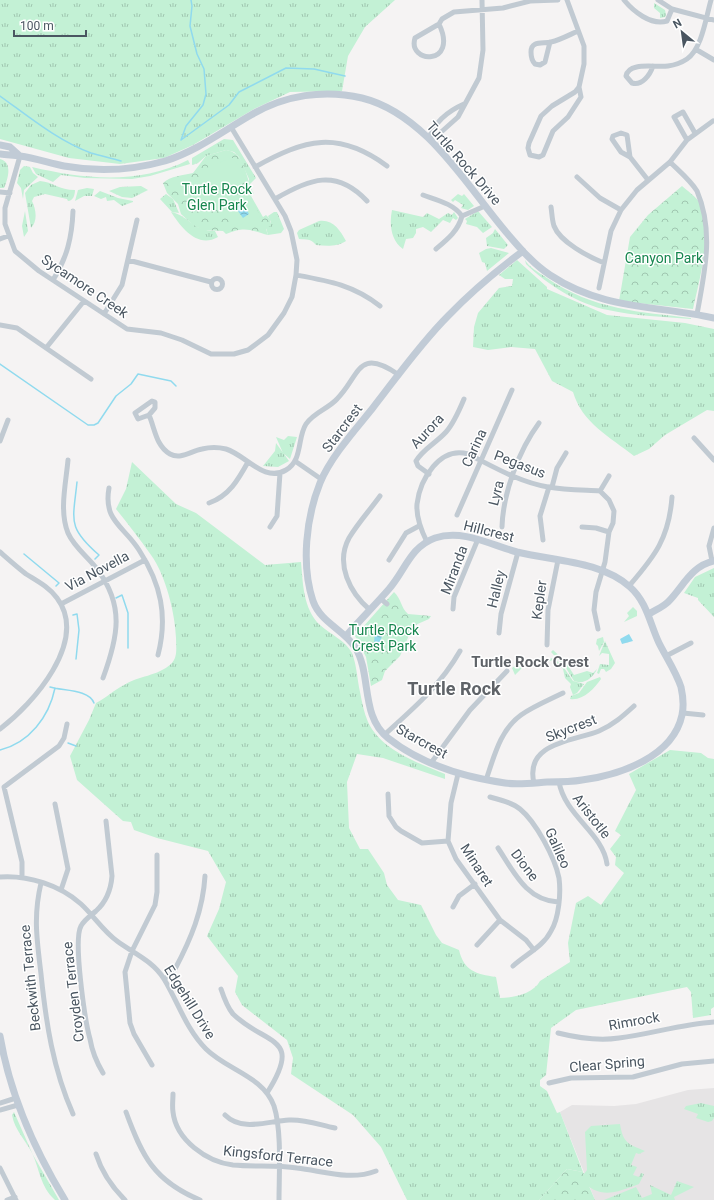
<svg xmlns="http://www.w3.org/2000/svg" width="714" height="1200" viewBox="0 0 714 1200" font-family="Roboto,sans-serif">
	<defs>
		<pattern id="grass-tufts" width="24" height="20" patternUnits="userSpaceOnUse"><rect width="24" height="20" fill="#c3f1d5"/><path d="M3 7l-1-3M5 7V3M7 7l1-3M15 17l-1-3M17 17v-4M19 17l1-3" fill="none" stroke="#a0c6b0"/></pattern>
		<pattern id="forest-crowns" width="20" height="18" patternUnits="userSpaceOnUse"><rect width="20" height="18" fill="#c3f1d5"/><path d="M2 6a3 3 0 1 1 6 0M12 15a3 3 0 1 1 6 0" fill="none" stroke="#a0c6b0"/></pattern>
		<pattern id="water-waves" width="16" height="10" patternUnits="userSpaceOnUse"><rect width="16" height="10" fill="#90daee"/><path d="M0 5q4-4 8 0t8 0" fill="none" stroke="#78b4c4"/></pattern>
	</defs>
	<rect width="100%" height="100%" fill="#f5f3f3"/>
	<path fill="#e6e4e5" d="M714,1088V1200H595L560,1112L572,1105L614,1106L636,1104L688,1090Z"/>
	<path fill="url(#grass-tufts)" d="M0,0H395L365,27L348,56L342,91L290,92L254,109L193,145L164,158L120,164L69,158L0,139Z
		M654,3L665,10L666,15L665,17L660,18V13L654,8Z
		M224,139L233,140L256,178L249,185V179L239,157L234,152L226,150L206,156L198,163L192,165V158Z
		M0,159C13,162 8,179 4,188H0Z
		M188,160L190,164L150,176L132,179L85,178L61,175L53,182L36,174L32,167C83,179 139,185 188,160Z
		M24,166L30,167L33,173L38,177L24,190L23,199L21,188L17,183L20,170Z
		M40,181C53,182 59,190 75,190C75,195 73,201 68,201L67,199L45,194L34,197L32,201C36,209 38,221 31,228L25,193L31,185Z
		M141,186L148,190L132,198L122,197L109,191L120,187Z
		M87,188L94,189L92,196H84L75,201L78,190Z
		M100,191L118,198L133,201V202L122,206L114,200L107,201L106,197L101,199L94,196Z
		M166,194L173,199L179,213L172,212L160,199Z
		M458,194L462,196L464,194L474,206L468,210L461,208L463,205L455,200L453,202L451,200Z
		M392,210L423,217L427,213L439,219L448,213L452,215L454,212L458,218L456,220L453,218L450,223L443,220L431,232L423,227L416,229V233L413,238L406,239L403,249C391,241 389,224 392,210Z
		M25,211L28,231L24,237L22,226Z
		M478,211L492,227L483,233L477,227L466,224L467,221L465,219Z
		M171,212C190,216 192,231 215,231L218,237C197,249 181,227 171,212Z
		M274,212H277L284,229L281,233L268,235L266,228L270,225L271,222L268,216Z
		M319,221C333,219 340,230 346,241C337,247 326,246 316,245C310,238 307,240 299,239L297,233L299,230Z
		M495,229L508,245L504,249L487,246L486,238L493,233Z
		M491,248L509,253L487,271L485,263L482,262L479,253L486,249Z
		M517,260L547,287V289L607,315L685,323L714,329V411L707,410L665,435L649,449L634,456C610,437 582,423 573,392L552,381L535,349L511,347L488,350L473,347L474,327L478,313L499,288L512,286L513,279H505L499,275Z
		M525,260C529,267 538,272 547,278C593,310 641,312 691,318V319C664,317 635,316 608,310C580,305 546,284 526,264Z
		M288,436L297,437L290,459L283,453L276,437L284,440Z
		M276,443L289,461L278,467L263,466L275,451Z
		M132,462L176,504L196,513L265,565L301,562C303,583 303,609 320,625C331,635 345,640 352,653C357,666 357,679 360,692C362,702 364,713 368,722C381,750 418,763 445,774V779L383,758L357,754L347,782L349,828L360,849H368L384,873L387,885L398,900L421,905L436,935L442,943L459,950C464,971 476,974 496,977L500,998C513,998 533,994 540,981L570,962L568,943L576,903L588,896L601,905L624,873L615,865L616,857L610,849L621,835L615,831L636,790L629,774L670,750L701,753L708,758L714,759V1007L711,1009V1015L693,1018L691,992L687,987L576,1010L551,1028L546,1075L540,1080V1086L547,1091L557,1113L560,1112L583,1172L567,1169L539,1200H407L381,1147L353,1115L291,1074L293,1058L287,1040L242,1005L235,992L238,976L207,936L219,909L226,882L208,851L157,838L134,830L131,822L123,821L77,780L70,756L89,720L96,703C106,698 114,690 124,685C138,676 158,676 171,664C178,657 176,648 176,638C175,613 166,576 151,555C140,539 128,524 116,509L126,489Z
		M714,568V617L698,600V598L684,593L695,577Z
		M633,607L637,611V616L624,622L629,616L627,613Z
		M603,637L604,642L599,651L598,646L596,644L597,639Z
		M605,641L615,663L611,669L606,672L604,669H601L599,674L597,673L600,664L609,665V654L602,653L599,656Z
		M553,650L565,661L574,675L587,671L593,673L597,669C593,678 584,685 574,681L566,668L551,652Z
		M553,658L562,665L573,681L584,684L577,693L573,695L570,687L571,684L565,678L563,669L553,660L546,662L543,660Z
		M516,665L524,666L515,675L512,668Z
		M600,677L601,679C594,689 583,701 570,699L571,696L579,693L587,682Z
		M701,1103L714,1106V1118L712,1121L708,1122L696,1118L698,1114L684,1109L686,1106Z
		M14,1112L33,1155L59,1200H55C40,1186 40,1170 32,1153C25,1139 15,1131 12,1115Z
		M620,1124C623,1143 628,1144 645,1151L639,1154L636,1153L631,1165L637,1167L633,1175L639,1177L641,1173L644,1174L639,1184C615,1193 600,1200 580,1179L587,1170L585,1132L591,1126Z
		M677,1181L694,1187L674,1197L675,1200H604L636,1187L642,1198L652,1194L650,1185L671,1195Z"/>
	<path fill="url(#forest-crowns)" d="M226,150C246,152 246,181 254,194L251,196L263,217L266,215L270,219L271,225L266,229L268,235C250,230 245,226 226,234L223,231L202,230L192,224L181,214L178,204L167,193L163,183C170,176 184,175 193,173L206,156Z
		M682,186C688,191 696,197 700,203C714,229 699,281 693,309L619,301L630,237L648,215Z
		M394,592C401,598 401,608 408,614L431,616L429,619L413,626L400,656L385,671L382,680L371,686L366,657L355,636Z
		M567,1169L583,1172L595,1200H539Z"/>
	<path fill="#c3f1d5" d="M230,158H233L245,177L244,180L236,185L233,184L224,190L221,189L209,195L197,172Z
		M242,192L246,198L250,199L261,216L248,224L246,222L241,225L239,222L232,226L223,207L226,205L224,203Z"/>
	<path fill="url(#water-waves)" d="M243,203L249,214L243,218L235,207Z
		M375,632L383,634L379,644L374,643Z
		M629,634L633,641L622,644L620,639Z"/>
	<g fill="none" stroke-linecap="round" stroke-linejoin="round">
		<path stroke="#90daee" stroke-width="1.5" d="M0,96C28,116 58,141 91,153C101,156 111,158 121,161
			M181,140L229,105L239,92L286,68L314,69L345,76
			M181,140L186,126L203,105L206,94L204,69L197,54L190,26L192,6L191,0
			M0,364L88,425H94L98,423L116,396L131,384L138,374L171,381L176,386
			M77,482C73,521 67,527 99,555L95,559
			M24,554L59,583L56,586
			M116,598L122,595L128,613V648
			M73,615L77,614L79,630L76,659
			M50,687C62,691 89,689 94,703
			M68,743L76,746
			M0,750C29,743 49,717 55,688"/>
		<path stroke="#c1cad2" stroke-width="5" d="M567,0L584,46V64L579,87L575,92L552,106L541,116L529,143L528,148L530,155L539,157L543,155L553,131L568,117L581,97L579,87
			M624,0C633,11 651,26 667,21L672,9
			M658,0L672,9L714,20
			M439,24C459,66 407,64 415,38L439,24L442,19L454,12L503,8L530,1L558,0
			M550,42L545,62L540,65L535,64C532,61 531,57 531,52C531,40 543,44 551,42C560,40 569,35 578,31
			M697,50L714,60
			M653,66C650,75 642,86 632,83L626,76C629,61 656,68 668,66C675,65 681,63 687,59C702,49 706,17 711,0
			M429,138L439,134L458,117L479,78L483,50L482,0
			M429,138C435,122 448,111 464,104
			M687,140L674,117L683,112L695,133
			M20,156L5,208V224L15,251L39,271L127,329L161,333L182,340L211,354H234L248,350L268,335L284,313L292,297L296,275L297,260L291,231L285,216L231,127
			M630,157L627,135L621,133L613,136L612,139L621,152L630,157L648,180
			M670,162C679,171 690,180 697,191C714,231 705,271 697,314
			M255,167C305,139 338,130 387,166
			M577,177L600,198L621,210
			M0,192L10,193
			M423,195C437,200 454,204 462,216
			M275,199C309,179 336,168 367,201
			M551,207C552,213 552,220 554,226C560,242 589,257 604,263
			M0,239L8,236
			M436,249C448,239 458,231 462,216L485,206
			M128,260L211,282
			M296,275C329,281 353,285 380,306
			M211.5 284a5.5 5.5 0 1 1 11 0a5.5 5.5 0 1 1-11 0Z
			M53,280C67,258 72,237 73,211
			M599,288L611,231L621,210L637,190L670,162L687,140L713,121
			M104,314L122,285L137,220
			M0,325L17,328L91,379
			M46,348L84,301
			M149,415L138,419L135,413L152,401L155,402V408L149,415C155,429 156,446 170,454C181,460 191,451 202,449C210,447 218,447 226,449C246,455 264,483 286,470C303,460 297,438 306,424C314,412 328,409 337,399C360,376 357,346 399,375
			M694,438L714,460
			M0,441L8,420
			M68,460C66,483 59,511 68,533C74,547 88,557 97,569C125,606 118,637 103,678
			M295,461L321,479
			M429,474L418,466L416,461C423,449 436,443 446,432C454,423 459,411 464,399
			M552,487L557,468L566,453
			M109,488C103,521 124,526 139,550C161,584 168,616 158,655
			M600,491L609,476
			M209,503C229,496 238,480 248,462
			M457,515L512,390
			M270,527L277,516L280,473
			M502,527C503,493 519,450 539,423
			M582,527L596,528L609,532
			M543,540L540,516L549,487
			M427,542C421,530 416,517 417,504C420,479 440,446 468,454C494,467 519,482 548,487C565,490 583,490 600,491L609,500L614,511L613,523L609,532L605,562L596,592L594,610L598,629
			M0,552C8,559 17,567 26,574C37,581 49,587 57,598C89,641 33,704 0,729
			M389,560L406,533L419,526
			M712,561L709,546L714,528
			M629,586C655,556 669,538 672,497
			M381,599L387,604
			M61,604L145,560
			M453,609L454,597L478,539
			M370,610C350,593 335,564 349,538C358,523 370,510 380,496
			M499,633L501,614L518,552
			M547,645L548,610L558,560
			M666,656L691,643
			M683,713L703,715
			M384,735C414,708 440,686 460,651
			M431,763L470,710L507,671
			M458,774L451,803L448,841L456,859L500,920L526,940L534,950
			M486,780C494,757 500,730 521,715C534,706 549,700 563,693
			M559,782C565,816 603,833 607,864
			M534,783C524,742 575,741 599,731C613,725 623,716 634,706
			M388,794L389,816L396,827L401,831L422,843L448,841
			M490,797C500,800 512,802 520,809C536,822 555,858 559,878C561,893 559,918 551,931C543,947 526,954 513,966
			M55,804L68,869L61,890
			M498,848C514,872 526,900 558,902
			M0,877C28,875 60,885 81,904C94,916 103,931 117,941C133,953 153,961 164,979C178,1002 186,1029 206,1049C227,1070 263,1076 274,1106C282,1131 279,1174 279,1200
			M22,877V862L4,787L59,746L64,738L67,724
			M41,883C33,917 37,940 41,974C46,1023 53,1069 73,1114
			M453,907L459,896L475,884
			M477,945L500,920
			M164,979L171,974L175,969C191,939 203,910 205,876
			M221,989C224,998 227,1007 233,1014C266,1046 304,1035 267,1093
			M558,1033C578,1038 599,1041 619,1038C651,1034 682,1024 714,1022
			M152,1065L134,1034L130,1023L125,972L132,951L155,905L157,892V855
			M103,1073C97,1063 92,1051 90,1039C85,1021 73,940 81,926C84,920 90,916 96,911C106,902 111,889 112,876L106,821
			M549,1083L571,1078L633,1077L682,1064L714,1061
			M173,1094C173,1100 172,1106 173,1112C176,1140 207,1162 233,1165C255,1167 276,1165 297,1168C323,1171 350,1181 376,1171
			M0,1103L16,1098
			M0,1110L18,1105
			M126,1112C142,1156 154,1181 200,1200
			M225,1115C242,1132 268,1121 289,1120C305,1119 320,1125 335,1128
			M96,1154C102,1173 111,1186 125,1200
			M0,1168L16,1200
			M7,1200L15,1197"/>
		<path stroke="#c1cbd6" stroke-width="7" d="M0,145L10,147L20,156
			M0,154C7,155 14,155 20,156C35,158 49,163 64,166C97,172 133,170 165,161C197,151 223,131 251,115C285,95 324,89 362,98C426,114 466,185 506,232C519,247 533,264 550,275C603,310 655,305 714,318
			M649,614C655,610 663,607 668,602C683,587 691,566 714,561
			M346,636C360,620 375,605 389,589C405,571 410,547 435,538C463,529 491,545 517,552C554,561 601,561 630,587C647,602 650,624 659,643C666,657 676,672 681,687C683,696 684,706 682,715C673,757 620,775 582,780C571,782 559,782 547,782C533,783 518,785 505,783C463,777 421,764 388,738C360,716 372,674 355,647C343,629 321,623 313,601C301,565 306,518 320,483C330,458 355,430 372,409C397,377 420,344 448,316C471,292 496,271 523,251
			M0,1036C10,1095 34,1149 65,1200"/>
	</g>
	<g text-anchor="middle" stroke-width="3" stroke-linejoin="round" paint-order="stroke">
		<g font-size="14" fill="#4a5661" stroke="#fff">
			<text transform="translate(464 163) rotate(49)" y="5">Turtle Rock Drive</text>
			<text transform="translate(85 286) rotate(34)" y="5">Sycamore Creek</text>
			<text transform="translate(342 428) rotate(-53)" y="5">Starcrest</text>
			<text transform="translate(427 431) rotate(-47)" y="5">Aurora</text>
			<text transform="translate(474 448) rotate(-65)" y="5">Carina</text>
			<text transform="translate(520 464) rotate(21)" y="5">Pegasus</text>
			<text transform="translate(496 493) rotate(-76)" y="5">Lyra</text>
			<text transform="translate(489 531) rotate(14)" y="5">Hillcrest</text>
			<text transform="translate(454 570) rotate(-69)" y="5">Miranda</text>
			<text transform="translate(97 571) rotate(-28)" y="5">Via Novella</text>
			<text transform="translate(496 589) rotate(-76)" y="5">Halley</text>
			<text transform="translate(539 600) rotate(-82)" y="5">Kepler</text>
			<text transform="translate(571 728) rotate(-21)" y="5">Skycrest</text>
			<text transform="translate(422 741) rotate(29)" y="5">Starcrest</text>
			<text transform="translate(592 816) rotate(52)" y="5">Aristotle</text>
			<text transform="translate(558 848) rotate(66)" y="5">Galileo</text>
			<text transform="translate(477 865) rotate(57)" y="5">Minaret</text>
			<text transform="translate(525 865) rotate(53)" y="5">Dione</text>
			<text transform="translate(30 978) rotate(-96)" y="5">Beckwith Terrace</text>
			<text transform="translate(73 992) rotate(-97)" y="5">Croyden Terrace</text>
			<text transform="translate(190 1002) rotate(58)" y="5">Edgehill Drive</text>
			<text transform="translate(634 1021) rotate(-10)" y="5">Rimrock</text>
			<text transform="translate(607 1064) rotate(-5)" y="5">Clear Spring</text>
			<text transform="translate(278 1156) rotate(6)" y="5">Kingsford Terrace</text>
		</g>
		<g font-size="14" fill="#17864f" stroke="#fff">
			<text x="217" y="194">Turtle Rock<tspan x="217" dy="16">Glen Park</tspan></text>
			<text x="664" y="263">Canyon Park</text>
			<text x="384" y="635">Turtle Rock<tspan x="384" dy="16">Crest Park</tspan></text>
		</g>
		<g font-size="15" font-weight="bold" fill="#5f6368" stroke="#fff">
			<text x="530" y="667">Turtle Rock Crest</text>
		</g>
		<g font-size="18" font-weight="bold" fill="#5f6368" stroke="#fff">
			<text x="454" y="695">Turtle Rock</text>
		</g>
	</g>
	<g transform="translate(682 32) rotate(331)" stroke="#ffffff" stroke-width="3" paint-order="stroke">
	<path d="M0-3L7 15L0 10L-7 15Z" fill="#4a5661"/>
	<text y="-6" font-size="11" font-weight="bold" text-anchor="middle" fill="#4a5661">N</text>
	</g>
	<path d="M14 30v6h72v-6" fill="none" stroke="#4a5661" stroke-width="2"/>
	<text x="20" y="30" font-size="12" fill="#4a5661" stroke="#ffffff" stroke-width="3" paint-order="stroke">100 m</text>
</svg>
